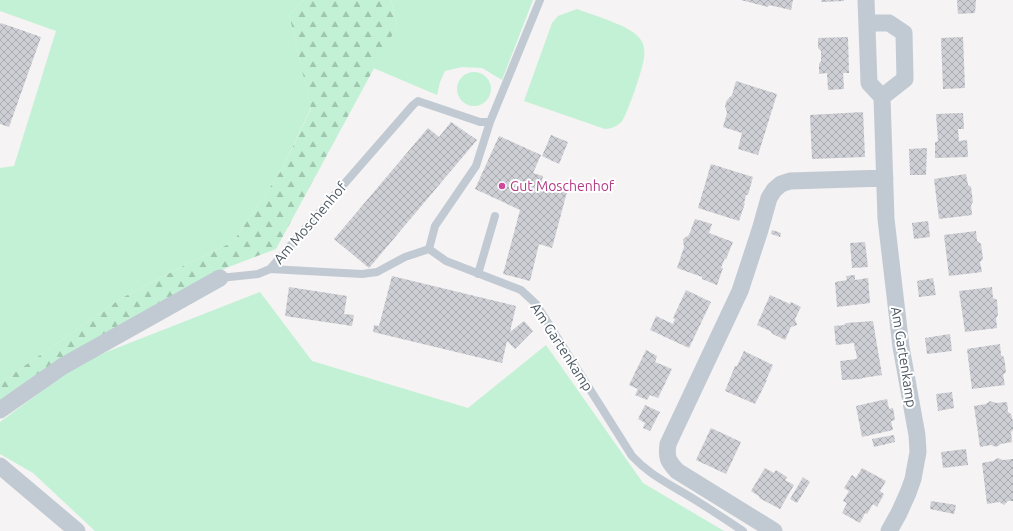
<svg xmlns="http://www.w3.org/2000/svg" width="1013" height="531" viewBox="0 0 1013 531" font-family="Ubuntu,sans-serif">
	<defs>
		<pattern id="forest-firs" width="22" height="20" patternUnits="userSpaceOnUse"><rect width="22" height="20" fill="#c3f1d5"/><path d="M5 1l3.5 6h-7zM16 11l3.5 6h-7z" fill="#a0c6b0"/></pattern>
		<pattern id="building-cross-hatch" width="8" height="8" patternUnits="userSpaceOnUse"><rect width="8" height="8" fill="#cdcfd5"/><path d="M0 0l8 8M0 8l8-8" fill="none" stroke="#a8abb0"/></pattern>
	</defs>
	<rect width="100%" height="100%" fill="#f5f3f3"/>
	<path fill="#c3f1d5" d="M0,0H303L289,14L311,108L281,171L233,242L189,263L120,299L0,383V168L14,166L56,31L0,11Z
		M391,0H533L502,80L482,68L462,67L445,71L440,82L437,95L371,67L397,26Z
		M577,9C594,16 635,26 642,42C644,45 645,53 644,57C644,66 627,115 622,121C618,126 611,129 605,129L524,101L552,23L558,16Z
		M457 89a17 17 0 1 1 34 0a17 17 0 1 1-34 0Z
		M260,292L312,361L468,408L546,345L643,483L724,531H95L33,473L0,454V422L81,362Z"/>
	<path fill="url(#forest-firs)" d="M303,0H391L397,26L276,249L226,268L78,351L0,402V383L120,299L189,263L233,242L281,171L311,109L289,14Z"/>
	<path fill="url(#building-cross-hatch)" d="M741,0H793L791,10L769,5L768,7Z
		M821,0H844V1L822,2Z
		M957,0H976L975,13L958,14Z
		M1,23L41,37L9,127L0,124V25Z
		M848,37L849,73H843L844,89L828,90L827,73L819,74V64L821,61V51L818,48V38Z
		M963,37L965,88L943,89L941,38Z
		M736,81L777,94L758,155L738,149L742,133L723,127L727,113L725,106L727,100L732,95Z
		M863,112L865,157L812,159L810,115Z
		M963,113L964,129H958L959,141L967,140L968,157L935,158V142L938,141L936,114Z
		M451,122L477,140L369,268L334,239L428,128L439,137Z
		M551,135L568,142L559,164L542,156Z
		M499,136L541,155L533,173L543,176L541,185L567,192L552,248L539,244L530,281L503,274L520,210L475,189Z
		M927,148L926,175H910L909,149Z
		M711,164L753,177L748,195H746L744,203H745L739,221L698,208Z
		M966,174L968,185L971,187L973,202L971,205L972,215L939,219L934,179Z
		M695,219L712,224L709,233L733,242L726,259L725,258L721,268H723L717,285L702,279V277L677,268L684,247L683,239L689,235Z
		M928,221L930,237L914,239L912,223Z
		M772,230L781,233L780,237L771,234Z
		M976,231L977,241L981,244L983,259L980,262L982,272L949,276L944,235Z
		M865,242L868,267L852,268L850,243Z
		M855,275V280L868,278L870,303L837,307L835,282L847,280L846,276Z
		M392,276L516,306L510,332L524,321L533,331L515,349L507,341L502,363L373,332L374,325L379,326Z
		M933,278L936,295L919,297L917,281Z
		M289,287L347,296L344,314L354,315L352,326L285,316Z
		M992,287L993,298L997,300L998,315L996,318L997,328L965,332L959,291Z
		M686,290L711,302L689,348L650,330L656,316L673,324L675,319L673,318Z
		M770,295L790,304L791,302L801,307L795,319L797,325L791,327L785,340L771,333L772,332L757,325Z
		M873,321L882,375L862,378L861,379L842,380L840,361L857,359L856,351H855L854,343L836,345L834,326L844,325L846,323Z
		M950,334L952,351L927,354L925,338Z
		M1000,344L1001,355L1004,357L1005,364L1006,372L1003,375L1005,385L972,389L967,349Z
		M646,350L657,356L655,362L672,369L658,398L650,395L647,400L635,395L638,389L629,385Z
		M744,351L773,365L766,380H767L755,404L725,391L735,366H737Z
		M952,392L954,408L938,411L936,394Z
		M887,399L889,409L893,408L895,420L891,421L893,430L862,437L856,406Z
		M990,401L996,403L1007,402L1008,412L1011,414L1013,422V430L1011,432L1012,442L1001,444L996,447L991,445L980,447L974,406L986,404Z
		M645,405L660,412L650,431L643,428L645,423L638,419Z
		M711,428L741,442L726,474L696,460Z
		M894,435L895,442L874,447L872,439Z
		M966,449L968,465L943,468L941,452Z
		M998,458L1003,460L1013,459V501H1008L1004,505L999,502L987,504L982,463L993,461Z
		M765,468L774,473L776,470L787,477L785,480L794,485L780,509L759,498L760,497L751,491Z
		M862,468L886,481L880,491L884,494L877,507L873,504L867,514L865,513L860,523L842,513L847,503L843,501L849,491L844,488L852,475L856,478Z
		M803,477L810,482L797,503L790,499Z
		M931,501L956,505L954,514L930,509Z"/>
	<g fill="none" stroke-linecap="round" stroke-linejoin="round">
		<path stroke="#c1cad2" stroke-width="8" d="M429,249L435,226L476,166L490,122
			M270,269L362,274L377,272L405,257L429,249L446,261L521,290L536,304L632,456C649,474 662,480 682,492C703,504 723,518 743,531
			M478,274L495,216
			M220,278L258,274L270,269L413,105L418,101L480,122H490L540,0"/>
		<path stroke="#c1cad2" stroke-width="17" d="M866,0L869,83L882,97L886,219L901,347L917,435L918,452L913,479L908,493L899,513L889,531
			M867,23H889L904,33L905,79L882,97
			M0,410L63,366L220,278
			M0,466L77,531
			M774,531L677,471C668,461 666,458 668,444L740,291L760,230L769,198L774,190L781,184L790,181L885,178"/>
	</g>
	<circle fill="#d1479c" stroke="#fff" stroke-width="1.5" cx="502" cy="186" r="4"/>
	<g text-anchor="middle" stroke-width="4" stroke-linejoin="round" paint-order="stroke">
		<g font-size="14" fill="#b23c85" stroke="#fff" text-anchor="start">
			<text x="510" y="191">Gut Moschenhof</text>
		</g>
		<g font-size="14" fill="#4a5661" stroke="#fff">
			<text transform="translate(310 223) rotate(-49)" y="5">Am Moschenhof</text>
			<text transform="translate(562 347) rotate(57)" y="5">Am Gartenkamp</text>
			<text transform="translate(904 357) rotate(81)" y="5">Am Gartenkamp</text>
		</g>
	</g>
</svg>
